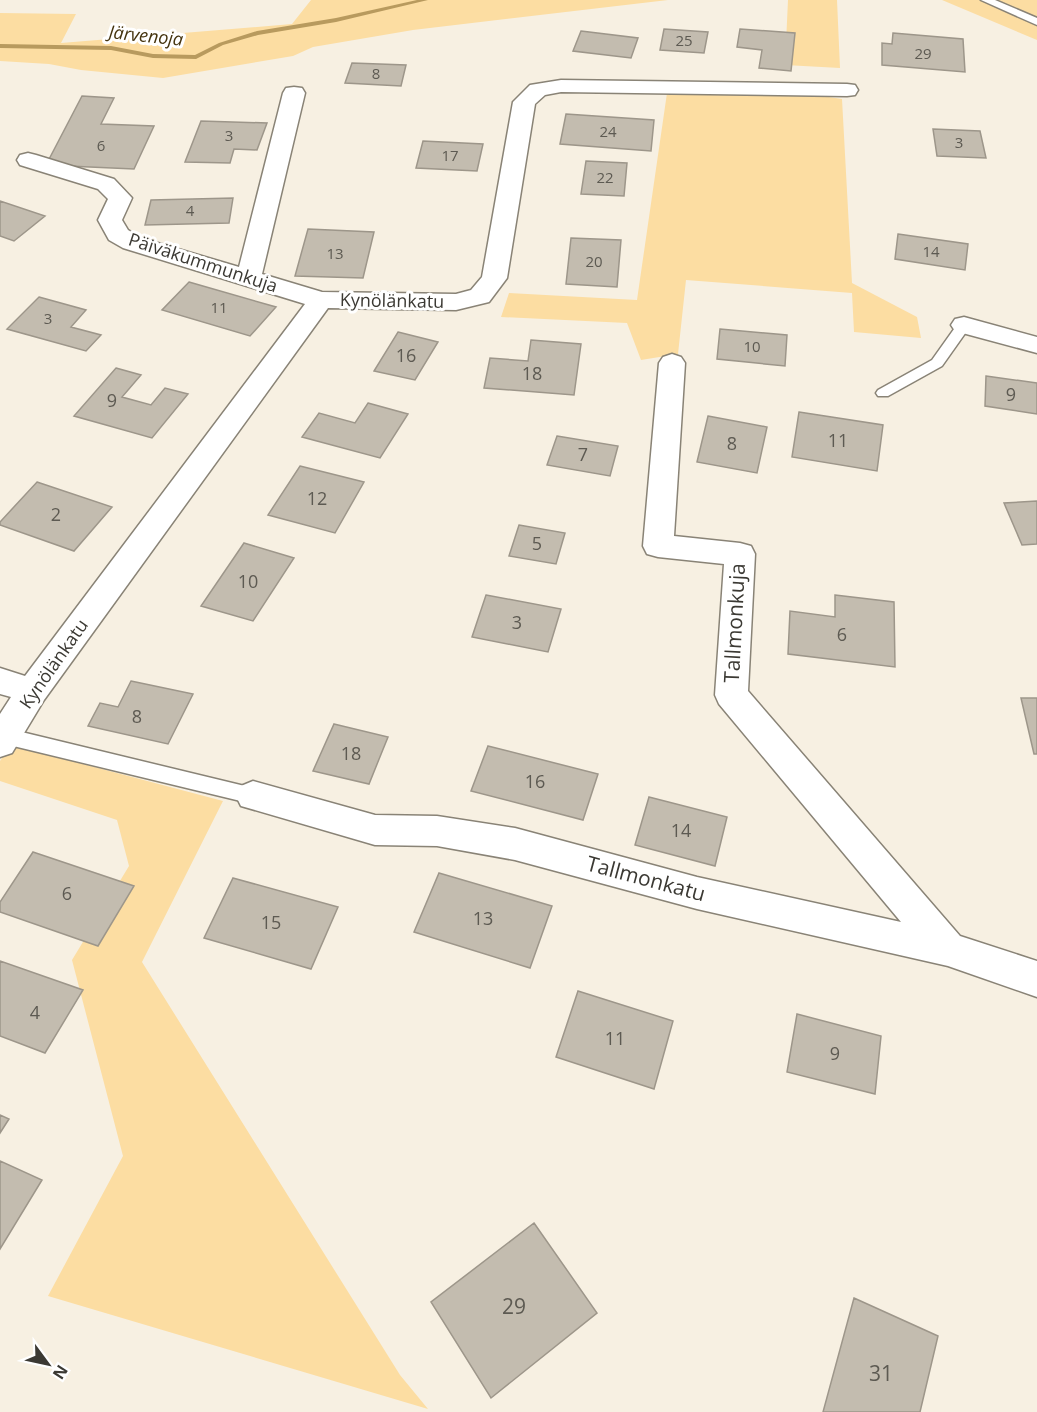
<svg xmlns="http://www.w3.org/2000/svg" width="1037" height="1412" viewBox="0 0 1037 1412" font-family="'Open Sans',sans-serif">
	<rect width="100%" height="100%" fill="#f7f0e2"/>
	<path fill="#fcdda2" d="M311,0H668L413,30L313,47L293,56L163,78L81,70L49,64L0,61V13L76,14L61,43L292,24Z
		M788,0H837L840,68L785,65Z
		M942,0H1037V40Z
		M789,91L842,99L852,283L917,317L921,338L854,332L852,293L686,280L678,354L641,360L627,323L501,317L509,293L637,300L667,93Z
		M11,745L223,801L142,962L400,1375L428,1409L48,1296L123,1156L72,960L129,866L117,820L0,781V761Z"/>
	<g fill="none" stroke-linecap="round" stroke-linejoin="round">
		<path fill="#b89a5e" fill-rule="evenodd" d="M417,0H428L336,22L258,35L223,45L196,59L153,58L111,50L0,48V44L111,46L153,54L195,55L219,43L257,31L336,18Z"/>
	</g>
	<path fill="#c3bcaf" stroke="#9d968a" stroke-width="1.5" d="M664,29L708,32L704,53L660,50Z
		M740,29L795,33L791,71L759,68L762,50L737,47Z
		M581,31L638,38L631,58L573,51Z
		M893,33L963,39L965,72L882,65V43L892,44Z
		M352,63L406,65L401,86L345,83Z
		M82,96L114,98L101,124L154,126L134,169L46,165Z
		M566,114L654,120L651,151L560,144Z
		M201,121L267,123L257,150L234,149L230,163L185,162Z
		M933,129L980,131L986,158L937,156Z
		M423,141L483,144L477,171L416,168Z
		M586,161L627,163L624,196L581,194Z
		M233,198L229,223L145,225L151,200Z
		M0,201L45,216L14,241L0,236Z
		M308,229L374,232L363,278L295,276Z
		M898,234L968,244L965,270L895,259Z
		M571,238L621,240L617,287L566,284Z
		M189,282L276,307L250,336L162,310Z
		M39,297L86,310L71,327L101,335L86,351L7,329Z
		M720,329L787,335L785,366L717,359Z
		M398,332L438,342L415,380L374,371Z
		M531,340L581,344L574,395L484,388L490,358L528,361Z
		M116,368L141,375L122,397L151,405L165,388L188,394L152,438L74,416Z
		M986,376L1037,383V414L985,406Z
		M368,403L408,414L380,458L302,437L319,413L355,423Z
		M799,412L883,425L877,471L792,457Z
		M708,416L767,427L757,473L697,462Z
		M557,436L618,446L610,476L547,465Z
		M300,466L364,482L335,533L268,515Z
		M37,482L112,507L74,551L0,525V522Z
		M1037,501V544L1022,545L1004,503Z
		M519,525L565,533L556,564L509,556Z
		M244,543L294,558L253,621L201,606Z
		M486,595L561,609L548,652L472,637Z
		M835,595L894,602L895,667L788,654L790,611L835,617Z
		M131,681L193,694L168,744L88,726L100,703L118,707Z
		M1021,698H1037V754H1034Z
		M334,724L388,737L369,784L313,771Z
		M488,746L598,774L583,820L471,791Z
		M649,797L727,817L715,866L635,845Z
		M33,852L134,886L98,946L0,912V902Z
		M439,873L552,906L530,968L414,932Z
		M233,878L338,907L311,969L204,938Z
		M0,961L83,990L45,1053L0,1036Z
		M578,991L673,1021L654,1089L556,1057Z
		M797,1014L881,1036L875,1094L787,1072Z
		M0,1115L9,1119L0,1133Z
		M0,1161L42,1180L0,1249Z
		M534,1223L597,1313L491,1398L431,1302Z
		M854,1298L938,1336L920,1412H823Z"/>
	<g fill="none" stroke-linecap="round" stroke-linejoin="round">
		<defs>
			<path id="lane" d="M981,0H995L1037,18V25Z
				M964,321L971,325L942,366L888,396H878L876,393L878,390L932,360L959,322Z
				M5,728L253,788L260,790L262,796L260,802L253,804L5,744L0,742V730Z"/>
			<path id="street" d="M561,80L847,84L855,85L858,90L855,95L847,96L561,92L545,95L535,104L507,278L489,302L456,310L328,308L44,700L12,753L0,757V714L11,697L0,694V668L25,676L305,304L123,248L109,240L98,220L108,199L98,189L20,165L17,160L20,155L28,153L36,155L114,179L132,198L122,220L128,230L141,238L239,267L283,93L286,88L294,87L302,88L305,93L262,274L322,292L456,294L471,290L482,277L513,102L530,85Z
				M964,317L1037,337V353L955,331L951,325L955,319Z
				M672,354L681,357L685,363L674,536L740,543L751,546L755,554L748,691L960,936L1037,961V997L948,966L697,909L515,860L437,846L375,845L241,806L236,796L241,786L253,781L375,815L437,816L515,828L697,877L901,922L719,704L715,695L724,564L658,557L647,554L643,546L659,363L663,357Z"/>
		</defs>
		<use href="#lane" stroke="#898376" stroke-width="3"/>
		<use href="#street" stroke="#898376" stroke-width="3"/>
		<use href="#lane" fill="#fff" fill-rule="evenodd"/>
		<use href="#street" fill="#fff" fill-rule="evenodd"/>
	</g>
	<g text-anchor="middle" stroke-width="6" stroke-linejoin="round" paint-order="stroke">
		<g font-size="15" fill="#5d5a52">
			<text x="684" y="46">25</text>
			<text x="923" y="59">29</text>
			<text x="376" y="79">8</text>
			<text x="608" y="137">24</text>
			<text x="229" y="141">3</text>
			<text x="959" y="148">3</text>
			<text x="101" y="151">6</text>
			<text x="450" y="161">17</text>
			<text x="605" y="183">22</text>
			<text x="190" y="216">4</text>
			<text x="931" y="257">14</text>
			<text x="335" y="259">13</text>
			<text x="594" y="267">20</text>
			<text x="219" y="313">11</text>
			<text x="48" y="324">3</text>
			<text x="752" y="352">10</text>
		</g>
		<g font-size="18" font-style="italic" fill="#44330e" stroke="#fff">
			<text transform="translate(146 36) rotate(6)" y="6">Järvenoja</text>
		</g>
		<g font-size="18" fill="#3b3933" stroke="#fff">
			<text transform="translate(203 263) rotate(18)" y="6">Päiväkummunkuja</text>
			<text transform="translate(392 301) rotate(1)" y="6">Kynölänkatu</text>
			<text transform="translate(54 664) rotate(-55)" y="6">Kynölänkatu</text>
		</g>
		<g font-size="18" fill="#5d5a52">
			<text x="406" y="362">16</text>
			<text x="532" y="380">18</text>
			<text x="1011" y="401">9</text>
			<text x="112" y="407">9</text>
			<text x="838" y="447">11</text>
			<text x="732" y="450">8</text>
			<text x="583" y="461">7</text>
			<text x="317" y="505">12</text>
			<text x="56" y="521">2</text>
			<text x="537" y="550">5</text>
			<text x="248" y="588">10</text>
			<text x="517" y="629">3</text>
			<text x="842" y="641">6</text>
			<text x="137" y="723">8</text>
			<text x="351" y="760">18</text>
			<text x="535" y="788">16</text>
			<text x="681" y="837">14</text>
			<text x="67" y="900">6</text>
			<text x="483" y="925">13</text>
			<text x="271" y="929">15</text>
			<text x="35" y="1019">4</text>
			<text x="615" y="1045">11</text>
			<text x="835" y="1060">9</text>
		</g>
		<g font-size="21" fill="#3b3933" stroke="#fff">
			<text transform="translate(735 623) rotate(-87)" y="7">Tallmonkuja</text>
			<text transform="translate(646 879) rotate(15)" y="7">Tallmonkatu</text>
		</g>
		<g font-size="21" fill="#5d5a52">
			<text x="514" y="1314">29</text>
			<text x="881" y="1381">31</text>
		</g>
	</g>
	<g transform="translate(48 1364) rotate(123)" stroke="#ffffff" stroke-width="4.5" paint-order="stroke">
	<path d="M0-4.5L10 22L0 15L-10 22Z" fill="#3b3933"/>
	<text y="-9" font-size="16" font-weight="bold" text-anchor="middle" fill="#3b3933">N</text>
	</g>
</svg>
